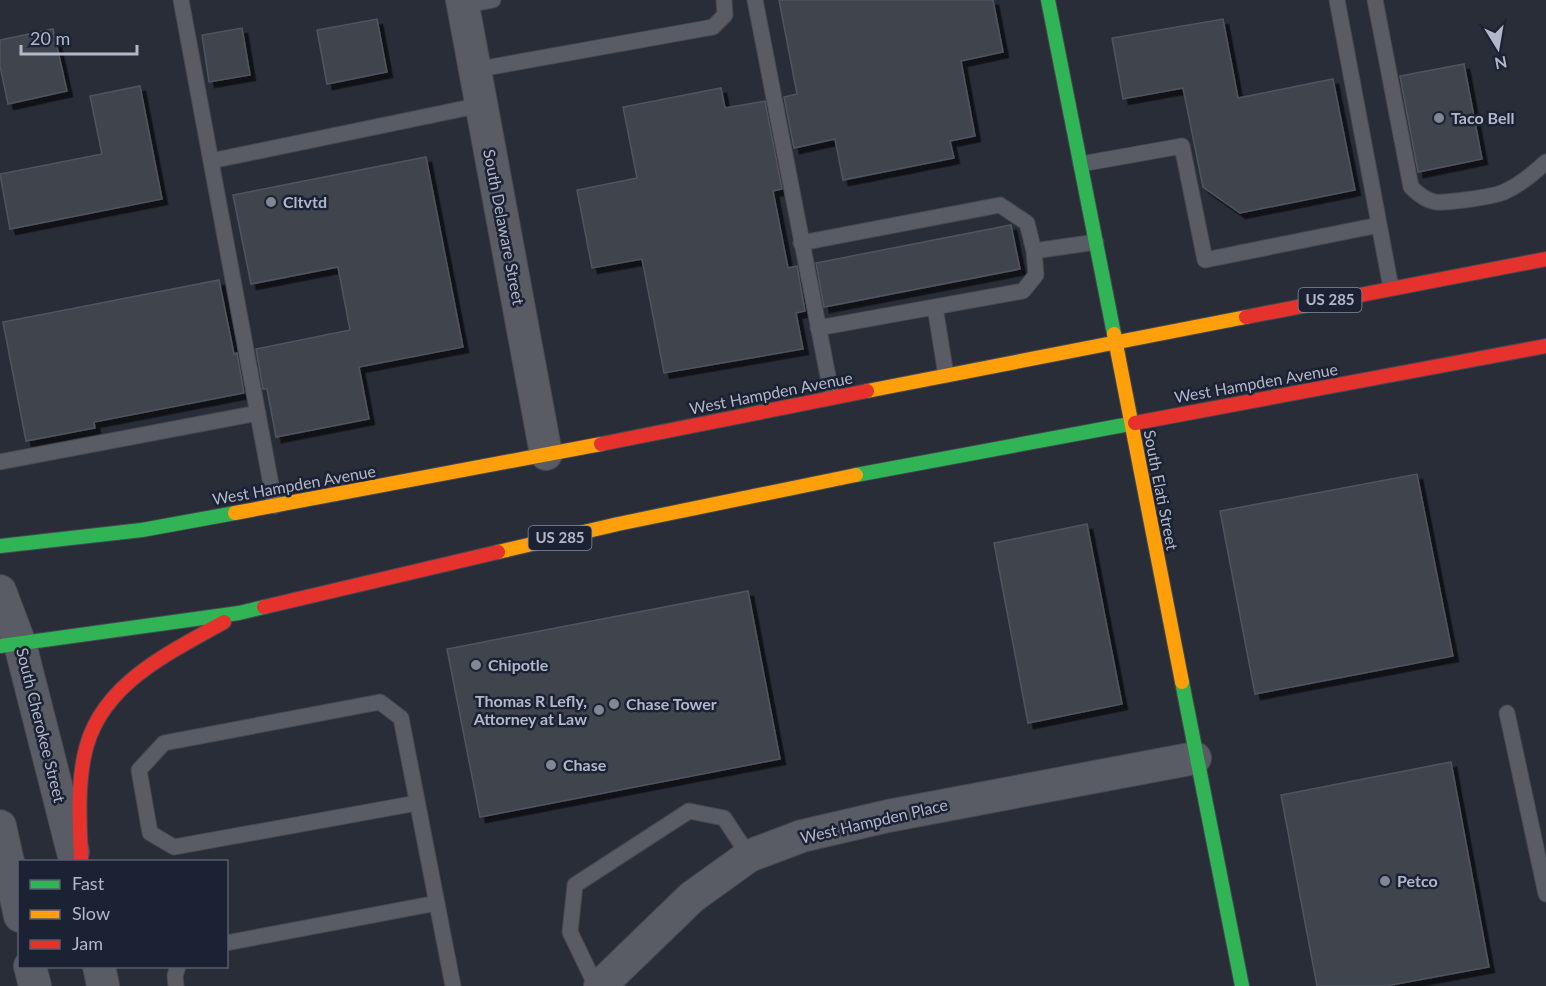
<svg xmlns="http://www.w3.org/2000/svg" width="1546" height="986" viewBox="0 0 1546 986" font-family="Lato,sans-serif">
	<defs>
		<filter id="shadow"><feDropShadow dx="5.5" dy="5.5" stdDeviation="0" flood-color="#0009"/></filter>
	</defs>
	<rect width="100%" height="100%" fill="#282d38"/>
	<path fill="#40444e" stroke="#50555f" stroke-width="1.5" filter="url(#shadow)" d="M779,0H993L1003,52L961,61L975,136L950,141L954,158L843,180L835,139L794,148L784,97L797,94Z
		M377,19L387,72L327,84L317,30Z
		M1223,19L1238,98L1333,79L1355,190L1240,213L1203,187L1183,88L1123,99L1112,38Z
		M242,28L250,75L209,82L202,35Z
		M53,29L67,91L8,104L0,66V40Z
		M1464,64L1482,159L1418,172L1400,76Z
		M140,86L162,199L10,229L0,174L102,154L90,96Z
		M721,88L725,108L765,101L782,189L773,191L788,268L797,266L805,311L796,313L803,349L664,373L642,259L592,268L577,190L637,178L623,107Z
		M426,157L463,347L359,367L369,419L276,437L267,389H263L256,349L350,330L338,267L251,284L233,195Z
		M1011,225L1020,269L824,307L816,263Z
		M219,280L234,354L237,353L244,393L94,422L95,428L26,441L3,322Z
		M1417,474L1453,656L1255,694L1220,511Z
		M1087,524L1122,704L1028,723L994,543Z
		M748,591L780,759L480,817L447,649Z
		M1451,762L1489,967L1386,986H1317L1281,795Z"/>
	<g fill="none" stroke-linecap="round" stroke-linejoin="round">
		<defs>
			<path id="lane" d="M181,0L275,506
				M755,0L832,397
				M1337,0L1391,288
				M1375,0L1411,187C1418,194 1425,200 1435,202C1448,203 1492,197 1504,192C1520,185 1533,174 1546,162
				M463,6L493,0
				M474,70L713,27L725,15L724,0
				M211,161L481,105
				M1081,164L1182,146L1205,260L1379,225
				M801,243L1000,205L1027,223L1034,251L1096,242
				M935,307L946,375
				M818,328L1023,291L1036,275L1034,251
				M0,462L258,413
				M1507,713L1546,894
				M417,803L174,847L150,833L139,770L164,743L380,702L401,718L453,986
				M226,943L437,903
				M176,986L175,976L178,966
				M596,986L570,932L575,885L689,811L724,818L749,856"/>
			<path id="street" d="M462,0L546,454
				M0,591L20,644L73,852
				M0,826L20,916
				M30,966L35,986
				M99,966L103,986
				M600,986L692,897L749,856L802,836L888,816L1195,758"/>
			<path id="fast" d="M1048,0L1114,334
				M856,475L1135,423
				M0,546L142,530L235,513
				M0,646L239,613L264,607
				M1182,682L1242,986"/>
			<path id="slow" d="M1114,334L1182,682
				M867,391L1246,317
				M235,513L601,444
				M498,552L618,524L856,475"/>
			<path id="jam" d="M1246,317L1546,259
				M1135,423L1546,346
				M601,444L867,391
				M264,607L498,552
				M81,862C80,827 77,791 84,757C97,686 167,654 224,622"/>
		</defs>
		<use href="#lane" stroke="#454851" stroke-width="17"/>
		<use href="#street" stroke="#454851" stroke-width="34"/>
		<use href="#fast" stroke="#454851" stroke-width="16"/>
		<use href="#slow" stroke="#454851" stroke-width="16"/>
		<use href="#jam" stroke="#454851" stroke-width="16"/>
		<use href="#lane" stroke="#595c65" stroke-width="15"/>
		<use href="#street" stroke="#595c65" stroke-width="32"/>
		<use href="#fast" stroke="#30b455" stroke-width="14"/>
		<use href="#slow" stroke="#ff9f0a" stroke-width="14"/>
		<use href="#jam" stroke="#e5322d" stroke-width="14"/>
	</g>
	<g fill="#828796" stroke="#1b2233" stroke-width="2">
		<circle cx="1439" cy="118" r="6"/>
		<circle cx="271" cy="202" r="6"/>
		<circle cx="476" cy="665" r="6"/>
		<circle cx="614" cy="704" r="6"/>
		<circle cx="599" cy="710" r="6"/>
		<circle cx="551" cy="765" r="6"/>
		<circle cx="1385" cy="881" r="6"/>
	</g>
	<g text-anchor="middle" stroke-width="5" stroke-linejoin="round" paint-order="stroke">
		<g fill="#1b2233" stroke="#858b9c" stroke-width="1.5">
			<rect x="1298.5" y="288" width="63" height="24" rx="4.5"/>
			<rect x="528.5" y="526" width="63" height="24" rx="4.5"/>
		</g>
		<g font-size="15" font-weight="bold" fill="#b2b8c9">
			<text x="1330" y="305">US 285</text>
			<text x="560" y="543">US 285</text>
		</g>
		<g font-size="16" font-weight="bold" fill="#b2b8c9" stroke="#1b2233" text-anchor="start">
			<text x="1451" y="124">Taco Bell</text>
			<text x="283" y="208">Cltvtd</text>
			<text x="488" y="671">Chipotle</text>
			<text x="587" y="707" text-anchor="end">Thomas R Lefly,<tspan x="587" dy="18">Attorney at Law</tspan></text>
			<text x="626" y="710">Chase Tower</text>
			<text x="563" y="771">Chase</text>
			<text x="1397" y="887">Petco</text>
		</g>
		<g font-size="16" fill="#b2b8c9" stroke="#1b2233">
			<text transform="translate(504 227) rotate(79)" y="6">South Delaware Street</text>
			<text transform="translate(1256 383) rotate(-10)" y="6">West Hampden Avenue</text>
			<text transform="translate(771 393) rotate(-11)" y="6">West Hampden Avenue</text>
			<text transform="translate(294 485) rotate(-10)" y="6">West Hampden Avenue</text>
			<text transform="translate(1161 490) rotate(79)" y="6">South Elati Street</text>
			<text transform="translate(41 725) rotate(76)" y="6">South Cherokee Street</text>
			<text transform="translate(874 821) rotate(-13)" y="6">West Hampden Place</text>
		</g>
	</g>
	<rect x="18" y="860" width="210" height="108" fill="#1b2233" stroke="#575e6f" stroke-width="1.5"/>
	<rect x="30" y="880" width="30" height="9" fill="#30b455" stroke="#575e6f" stroke-width="1.5"/>
	<text x="72" y="890" font-size="18" fill="#b2b8c9">Fast</text>
	<rect x="30" y="910" width="30" height="9" fill="#ff9f0a" stroke="#575e6f" stroke-width="1.5"/>
	<text x="72" y="920" font-size="18" fill="#b2b8c9">Slow</text>
	<rect x="30" y="940" width="30" height="9" fill="#e5322d" stroke="#575e6f" stroke-width="1.5"/>
	<text x="72" y="950" font-size="18" fill="#b2b8c9">Jam</text>
	<g transform="translate(1498 48) rotate(169)" stroke="#1b2233" stroke-width="4.5" paint-order="stroke">
	<path d="M0-4.5L10 22L0 15L-10 22Z" fill="#b2b8c9"/>
	<text y="-9" font-size="16" font-weight="bold" text-anchor="middle" fill="#b2b8c9">N</text>
	</g>
	<path d="M21 45v9h116v-9" fill="none" stroke="#b2b8c9" stroke-width="3"/>
	<text x="30" y="45" font-size="18" fill="#b2b8c9" stroke="#1b2233" stroke-width="4.5" paint-order="stroke">20 m</text>
</svg>
